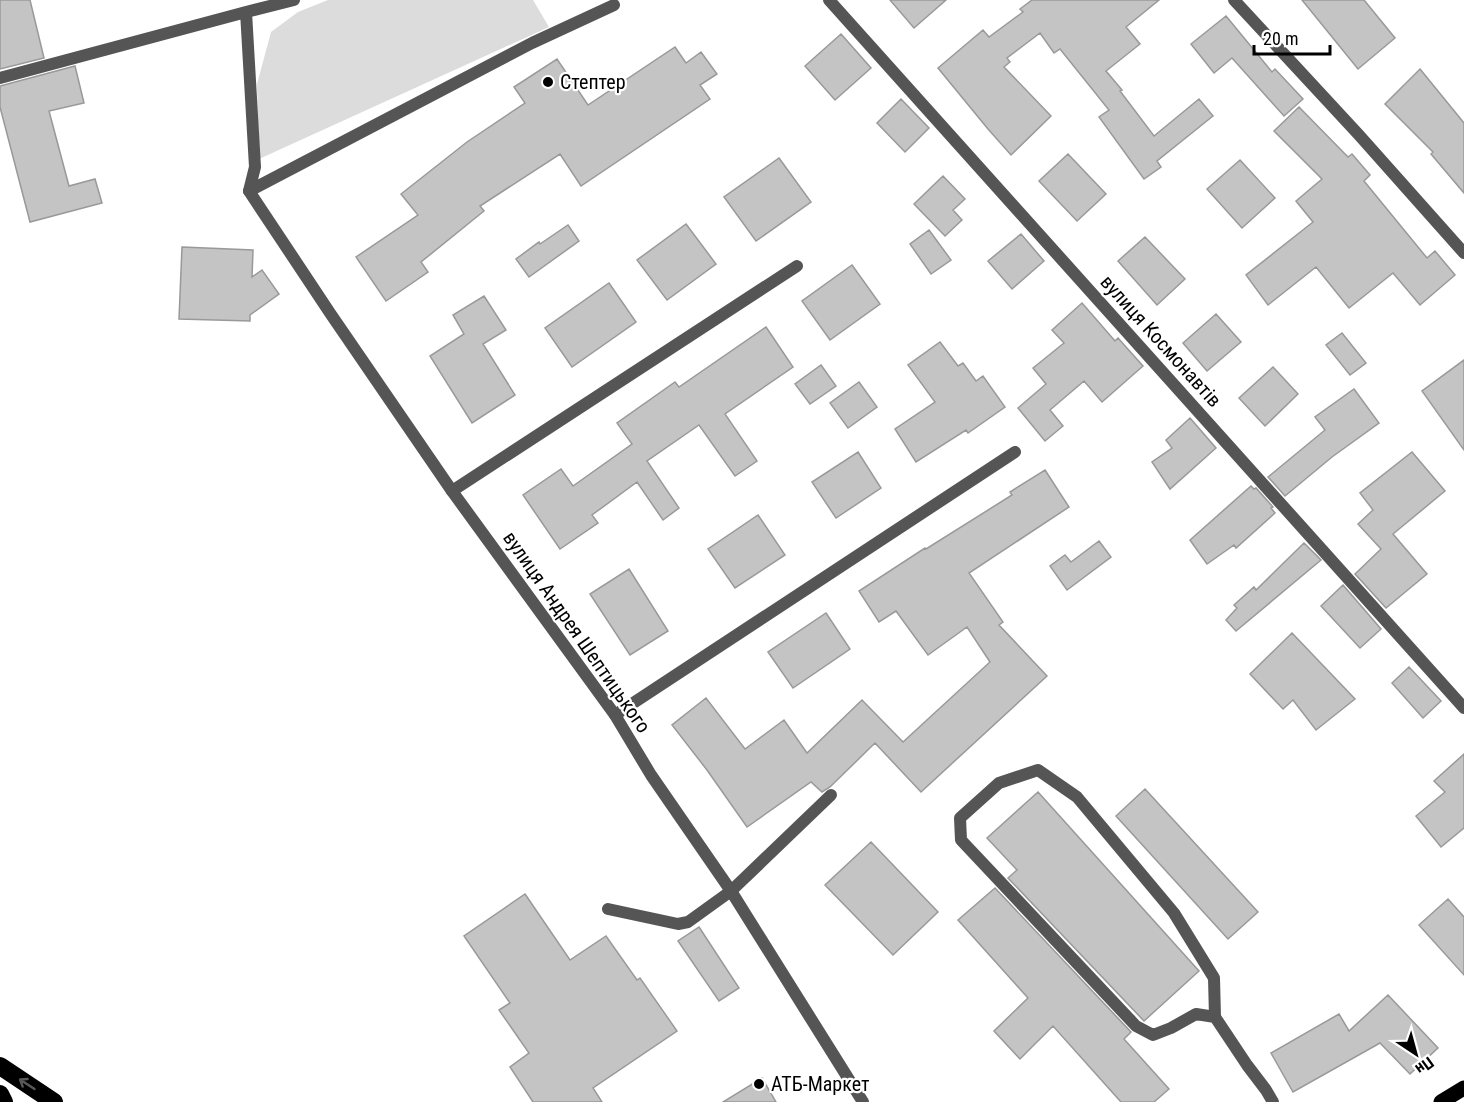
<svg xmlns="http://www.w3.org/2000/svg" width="1464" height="1102" viewBox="0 0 1464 1102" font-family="'Roboto Condensed',sans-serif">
	<rect width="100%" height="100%" fill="#fff"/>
	<path fill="#dcdcdc" d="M328,0H533L549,27L259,159L257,84L271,32L298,12Z"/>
	<path fill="#c4c4c4" stroke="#999" stroke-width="1.5" d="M0,0H30L44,58L0,69Z
		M890,0H946L914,28Z
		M1032,0H1159L1126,27L1140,44L1106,71L1122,90L1120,91L1154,136L1199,99L1213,116L1157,161L1161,167L1144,179L1099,117L1109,110L1060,49L1054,53L1040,33L1007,58L1010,62L1004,67L1051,116L1011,155L988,129L938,68L983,30L989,37L1023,12L1020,9Z
		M1302,0H1364L1395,38L1358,69Z
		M1226,16L1272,72L1275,69L1303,99L1284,116L1232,58L1214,73L1191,44Z
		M841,34L871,68L835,100L805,66Z
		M675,47L686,63L701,52L717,74L700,85L710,99L581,186L560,154L480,206L484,211L421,262L428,272L386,301L356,257L418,215L401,194L467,142L525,103L514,87L557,59L588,105Z
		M75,66L84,103L49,111L69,186L95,179L102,203L30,222L0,107V86Z
		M1420,69L1464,123V193L1431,154L1433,152L1385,104Z
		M901,99L929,128L905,152L877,123Z
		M1299,107L1348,157L1352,154L1370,175L1364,181L1427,258L1435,251L1455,275L1420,305L1393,273L1349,308L1316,267L1268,305L1246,275L1313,222L1296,201L1322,179L1274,131Z
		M1068,154L1106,194L1077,221L1039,181Z
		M779,158L811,202L756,241L724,197Z
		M1240,160L1275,198L1242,228L1207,189Z
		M943,176L965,199L953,210L962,220L945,236L914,204Z
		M686,224L716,264L667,300L637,260Z
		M568,225L579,241L529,277L516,259L539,242L540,244Z
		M929,230L951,260L931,274L910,244Z
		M1021,234L1044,261L1012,289L988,261Z
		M1145,237L1185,279L1157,305L1118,261Z
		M182,247L253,250L252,277L262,270L279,294L250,315V321L179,319Z
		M852,265L880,304L830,340L802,301Z
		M609,283L636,322L572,367L545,328Z
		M484,296L506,330L483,344L515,395L472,423L430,356L464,334L453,315Z
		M1082,303L1115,341L1118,338L1143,366L1102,402L1084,381L1050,410L1063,426L1045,441L1018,408L1046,384L1033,368L1064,343L1052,330Z
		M1216,314L1241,342L1207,371L1183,343Z
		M766,327L793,367L725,414L757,461L735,476L699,425L647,461L679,508L663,520L637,482L592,515L598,523L560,549L523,495L561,469L573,486L632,444L617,423L675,382L679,387Z
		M1342,333L1366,363L1350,375L1326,345Z
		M940,342L958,366L963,363L976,381L983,376L1005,407L968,433L966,430L916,462L895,429L935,402L908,365Z
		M1464,360V450L1422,391Z
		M821,365L836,386L810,404L795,384Z
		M1273,367L1298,394L1265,426L1239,398Z
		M859,382L877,407L848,428L830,403Z
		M1354,389L1379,423L1332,457L1285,496L1268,477L1325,430L1315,417Z
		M1190,418L1216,448L1170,489L1152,462L1172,448L1166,440Z
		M858,452L881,488L836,518L812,482Z
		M1412,452L1445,491L1393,534L1427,574L1386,608L1355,574L1381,549L1358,524L1373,510L1360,493Z
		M1045,470L1069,507L969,573L1003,622L999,625L1047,676L921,792L875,743L830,787L822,792L811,782L747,827L707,770L672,725L706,698L745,749L784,720L807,753L862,700L903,742L990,662L967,627L928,655L896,611L879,622L859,591L925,548L926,549L1012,495L1010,492Z
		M1251,486L1254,489L1256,488L1273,507L1271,508L1275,513L1236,548L1234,545L1207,564L1190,540Z
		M758,515L785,555L735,588L708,549Z
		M1099,541L1111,557L1067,590L1050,566L1065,555L1071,562Z
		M1304,543L1321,560L1236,631L1226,620L1237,608L1234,605L1254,587L1256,590Z
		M629,569L668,631L630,655L590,594Z
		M1343,585L1381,629L1360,648L1321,606Z
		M826,613L850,649L793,688L768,652Z
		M1292,633L1355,699L1316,730L1293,700L1283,709L1250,674Z
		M1409,667L1441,701L1423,718L1392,683Z
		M1464,754V828L1441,847L1416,816L1445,792L1434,781Z
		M1145,789L1258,912L1228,939L1116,816Z
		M1038,792L1199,971L1144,1021L1008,878L1017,870L987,838Z
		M871,842L938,912L893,955L825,885Z
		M995,888L1131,1032L1124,1039L1169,1089L1154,1102H1121L1053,1026L1020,1059L994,1031L1028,998L958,920Z
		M525,894L570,960L606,936L637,980L640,978L677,1031L593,1088L602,1102H533L510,1067L529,1053L499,1010L510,1003L464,936Z
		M1448,899L1464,917V975L1419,925Z
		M699,927L739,988L719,1001L678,941Z
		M1388,995L1438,1048L1410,1074L1380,1043L1293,1092L1271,1053L1339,1014L1349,1031Z
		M762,1078L776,1102H723Z"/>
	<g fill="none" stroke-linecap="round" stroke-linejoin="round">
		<path stroke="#555" stroke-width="12" d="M246,12L294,0
			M0,78L246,12L255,167L249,191
			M249,191L532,43L614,5
			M452,491L797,266
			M615,715L1015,452
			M608,909L678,924L688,922L731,891L831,795
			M1215,1017L1196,1014L1171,1028L1153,1035L1136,1026L961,840L960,818L999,783L1038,770L1077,797L1174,913L1214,978L1215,1017L1247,1065L1266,1090L1273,1102"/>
		<path stroke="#555" stroke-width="12" d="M829,0L1464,708
			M1234,0L1359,135L1464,253
			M249,191L330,313L452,491L615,715L651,775L731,891L863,1102"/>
		<path stroke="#000" stroke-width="15" d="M1441,1102L1464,1088"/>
		<path stroke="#000" stroke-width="18" d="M0,1066L54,1102
			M0,1094L4,1102"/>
	</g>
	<defs><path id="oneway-shaft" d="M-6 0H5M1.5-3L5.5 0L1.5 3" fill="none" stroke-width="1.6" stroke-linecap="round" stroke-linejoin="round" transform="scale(1.5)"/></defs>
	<use stroke="#595959" href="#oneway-shaft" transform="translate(27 1084) rotate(-147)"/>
	<g fill="#000" stroke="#fff" stroke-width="2">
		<circle cx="548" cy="82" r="6"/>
		<circle cx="759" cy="1084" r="6"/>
	</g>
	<g text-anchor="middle" stroke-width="4.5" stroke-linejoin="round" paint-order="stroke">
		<g font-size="20" fill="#000" stroke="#fff" text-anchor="start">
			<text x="560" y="89">Стептер</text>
			<text x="771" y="1091">ATБ-Маркет</text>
		</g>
		<g font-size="20" fill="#000" stroke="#fff">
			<text transform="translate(1161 341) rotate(48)" y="7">вулиця Космонавтів</text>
			<text transform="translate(577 632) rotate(55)" y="7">вулиця Андрея Шептицького</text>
		</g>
	</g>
	<g transform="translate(1416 1054) rotate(144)" stroke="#ffffff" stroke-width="4.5" paint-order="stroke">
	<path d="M0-4.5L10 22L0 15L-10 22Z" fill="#000000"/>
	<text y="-9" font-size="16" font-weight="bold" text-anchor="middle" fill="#000000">Пн</text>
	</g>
	<path d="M1254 45v9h76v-9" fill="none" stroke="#000000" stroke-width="3"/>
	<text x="1263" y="45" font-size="18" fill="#000000" stroke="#ffffff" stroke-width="4.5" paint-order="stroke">20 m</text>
</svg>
